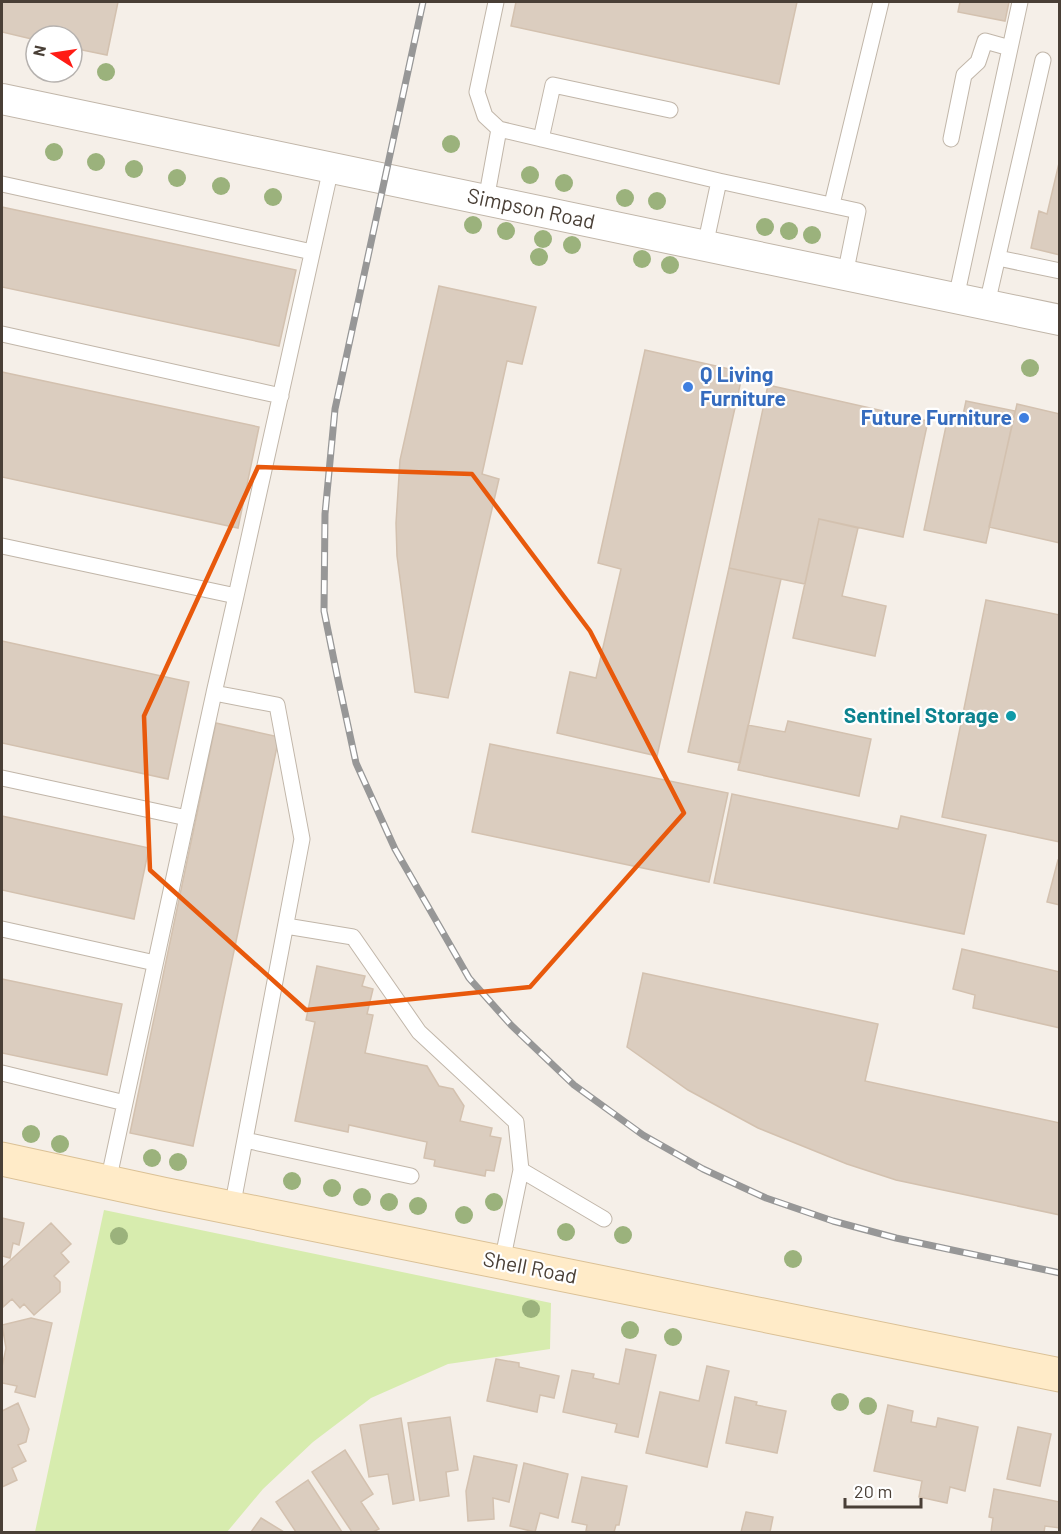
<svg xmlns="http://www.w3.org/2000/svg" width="1061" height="1534" viewBox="0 0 1061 1534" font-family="Barlow,sans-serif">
	<rect width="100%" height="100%" fill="#f5efe8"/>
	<path fill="#d7ecae" d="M104,1210L551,1303L550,1349L448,1364L371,1398L313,1442L263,1489L227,1532H35Z"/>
	<path fill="#dbcdbf" stroke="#d3c1af" stroke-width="1.5" d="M2,2H118L107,55L72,48V36H36V40L2,32Z
		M516,2H797L779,84L511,26Z
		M960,2H1009L1005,21L958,12Z
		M1060,159V255L1031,248L1039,211L1047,214Z
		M2,207L296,270L279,346L2,287Z
		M439,286L536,307L522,364L507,361L482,474L499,479L448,698L415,692L397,556L396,523L400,460Z
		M645,350L743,372L657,756L557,733L570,672L596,678L621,569L598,563Z
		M2,372L259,427L238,528L2,477Z
		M768,385L928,421L903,537L819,519L805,584L729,568Z
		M966,401L1015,411L986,543L924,530L949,412L963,415Z
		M1017,404L1060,414V543L989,527Z
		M819,519L858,528L842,596L886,606L875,656L793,638Z
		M729,568L781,579L740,763L688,752Z
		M986,600L1060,615V842L942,817Z
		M2,641L189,682L168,779L2,743Z
		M788,721L871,739L859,796L738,770L748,725L785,732Z
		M216,723L279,737L193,1146L130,1133Z
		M490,744L728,793L709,882L472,832Z
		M732,794L898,829L901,816L986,835L964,934L714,883Z
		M2,816L149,848L134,919L2,890Z
		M1058,860H1060V905L1047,902Z
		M962,949L1060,972V1028L973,1008L975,995L953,989Z
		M317,966L365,976L362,986L373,989L367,1014L373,1015L365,1053L427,1066L439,1086L453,1089L464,1106L460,1121L492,1128L490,1136L501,1138L494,1171L486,1170L485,1176L434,1166L435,1160L424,1158L427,1142L349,1125L348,1132L295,1121L315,1022L306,1020Z
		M643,973L878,1024L865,1081L1060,1123V1215L896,1180L847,1164L758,1128L688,1090L627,1047Z
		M2,979L122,1004L107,1075L2,1053Z
		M2,1218L24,1223L19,1245L13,1243L10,1258L2,1256Z
		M51,1223L71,1244L61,1253L69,1262L54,1276L60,1282V1292L34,1315L24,1304L20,1308L12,1299L3,1307L2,1268Z
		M31,1318L52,1323L35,1397L15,1392L17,1386L2,1383V1367L6,1348L2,1325Z
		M626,1349L656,1355L638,1437L615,1432L617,1424L563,1412L572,1370L594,1374L593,1378L619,1384Z
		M496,1359L519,1363V1367L559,1376L554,1398L540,1395L537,1412L487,1401Z
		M707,1366L729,1371L707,1467L646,1453L660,1392L699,1401Z
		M735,1397L757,1402L756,1405L786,1411L777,1453L726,1443Z
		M18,1403L29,1429L26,1442L18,1445L26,1461L12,1468L17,1480L2,1487V1411Z
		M888,1405L913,1411L911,1422L936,1427L938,1418L978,1427L965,1491L950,1487L947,1503L919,1497L922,1481L874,1471Z
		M450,1417L458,1470L446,1472L449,1496L420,1501L408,1423Z
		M401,1418L414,1500L393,1504L388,1474L369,1477L360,1425Z
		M1018,1427L1051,1434L1040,1486L1007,1479Z
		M345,1450L373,1494L361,1502L379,1529L373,1532H352L312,1472Z
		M474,1456L517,1465L509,1502L493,1498L494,1519L468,1521L466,1491Z
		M524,1463L568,1474L558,1518L540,1513L535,1532L510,1526Z
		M582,1477L627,1486L619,1525H616L614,1532H592L586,1531L587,1525L572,1522Z
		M308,1480L342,1532H296L276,1502Z
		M994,1489L1060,1502V1528L1045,1526L1044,1532H991L993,1518L989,1517Z
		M746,1512L773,1517L770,1532H741Z
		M261,1518L284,1532H251Z"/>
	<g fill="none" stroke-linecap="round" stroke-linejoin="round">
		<defs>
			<path id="lane" d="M499,129L719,181L705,246
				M541,139L553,85L670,110
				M951,139L964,75L978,62L985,41L1010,48
				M719,181L858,211L845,275
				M2,184L312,252
				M486,200L499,129L485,116L477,92L496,2
				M832,204L881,2
				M998,258L1060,271
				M956,298L1020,2
				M987,304L1043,60
				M2,334L281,396
				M2,546L236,596L331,168
				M214,693L236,596
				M2,778L187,818
				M286,926L353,937L419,1032L516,1122L521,1170
				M2,929L155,963
				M2,1073L125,1103L214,693L277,705L302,839L232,1208
				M245,1140L411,1176
				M108,1182L125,1103
				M502,1262L521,1170L604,1219"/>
			<path id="street" d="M2,99L1060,320"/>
			<path id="secondary" d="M2,1159L163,1194L1060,1375"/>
		</defs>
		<use href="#lane" stroke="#c1b6a9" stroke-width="17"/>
		<use href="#street" stroke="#c1b6a9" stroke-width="32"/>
		<use href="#secondary" stroke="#dbc196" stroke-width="35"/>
		<use href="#lane" stroke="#fff" stroke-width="15"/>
		<use href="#street" stroke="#fff" stroke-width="30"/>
		<use href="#secondary" stroke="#ffebc8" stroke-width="33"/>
		<defs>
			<path id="rail" d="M423,2L335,409L325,514L324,611L337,675L356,763L395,849L469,978L511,1025L574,1085L643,1135L703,1169L766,1198L833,1221L896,1238L1060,1273"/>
		</defs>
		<use href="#rail" stroke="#979797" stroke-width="7"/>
		<use href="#rail" stroke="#fff" stroke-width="4.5" stroke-dasharray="14" stroke-linecap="butt"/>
	</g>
	<g fill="#9bb27c">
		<circle cx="106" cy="72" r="9"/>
		<circle cx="451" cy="144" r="9"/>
		<circle cx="54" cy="152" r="9"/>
		<circle cx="96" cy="162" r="9"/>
		<circle cx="134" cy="169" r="9"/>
		<circle cx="530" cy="175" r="9"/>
		<circle cx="177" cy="178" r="9"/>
		<circle cx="564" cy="183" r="9"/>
		<circle cx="221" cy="186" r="9"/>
		<circle cx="273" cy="197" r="9"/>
		<circle cx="625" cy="198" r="9"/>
		<circle cx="657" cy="201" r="9"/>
		<circle cx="473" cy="225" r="9"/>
		<circle cx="765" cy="227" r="9"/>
		<circle cx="506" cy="231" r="9"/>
		<circle cx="789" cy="231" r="9"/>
		<circle cx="812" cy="235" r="9"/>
		<circle cx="543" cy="239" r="9"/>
		<circle cx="572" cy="245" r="9"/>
		<circle cx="539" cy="257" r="9"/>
		<circle cx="642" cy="259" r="9"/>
		<circle cx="670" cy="265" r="9"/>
		<circle cx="1030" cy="368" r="9"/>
		<circle cx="31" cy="1134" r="9"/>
		<circle cx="60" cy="1144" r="9"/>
		<circle cx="152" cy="1158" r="9"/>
		<circle cx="178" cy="1162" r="9"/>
		<circle cx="292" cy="1181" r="9"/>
		<circle cx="332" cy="1188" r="9"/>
		<circle cx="362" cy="1197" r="9"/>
		<circle cx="389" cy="1202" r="9"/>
		<circle cx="494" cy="1202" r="9"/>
		<circle cx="418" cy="1206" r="9"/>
		<circle cx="464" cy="1215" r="9"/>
		<circle cx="566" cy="1232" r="9"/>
		<circle cx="623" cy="1235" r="9"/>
		<circle cx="119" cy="1236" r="9"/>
		<circle cx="793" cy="1259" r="9"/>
		<circle cx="531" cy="1309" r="9"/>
		<circle cx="630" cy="1330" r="9"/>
		<circle cx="673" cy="1337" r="9"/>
		<circle cx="840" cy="1402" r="9"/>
		<circle cx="868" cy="1406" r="9"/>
	</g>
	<path fill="none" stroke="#e8590c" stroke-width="4.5" stroke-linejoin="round" d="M258,467L472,474L590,631L684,813L530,987L306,1010L150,870L144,716Z"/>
	<g fill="#3f7fe0" stroke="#fff" stroke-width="2">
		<circle cx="688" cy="387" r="6"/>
		<circle cx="1024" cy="418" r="6"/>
	</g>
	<circle fill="#0f9aa8" stroke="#fff" stroke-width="2" cx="1011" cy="716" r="6"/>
	<g text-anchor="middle" stroke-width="4.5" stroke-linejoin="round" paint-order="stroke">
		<g font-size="21" fill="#493f36" stroke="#fff">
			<text transform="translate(531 209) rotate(12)" y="7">Simpson Road</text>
			<text transform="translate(530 1268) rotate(11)" y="7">Shell Road</text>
		</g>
		<g font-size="21" font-weight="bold" fill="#366cbe" stroke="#fff" text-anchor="start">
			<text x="700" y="382">Q Living<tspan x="700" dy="24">Furniture</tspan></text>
			<text x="1012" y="425" text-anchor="end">Future Furniture</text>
		</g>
		<g font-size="21" font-weight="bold" fill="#0d838f" stroke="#fff" text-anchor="end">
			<text x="999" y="723">Sentinel Storage</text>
		</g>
	</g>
	<rect width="1061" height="1534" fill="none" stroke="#493f36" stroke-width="6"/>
	<g transform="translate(54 54) rotate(282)"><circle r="28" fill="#ffffff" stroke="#b6b2af" stroke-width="1.5"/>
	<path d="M0-4.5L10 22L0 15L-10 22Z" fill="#ff1c15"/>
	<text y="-9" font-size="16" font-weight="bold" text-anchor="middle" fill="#493f36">N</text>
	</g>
	<path d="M845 1498v9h76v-9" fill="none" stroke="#493f36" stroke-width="3"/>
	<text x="854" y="1498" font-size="18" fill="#493f36" stroke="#ffffff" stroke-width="4.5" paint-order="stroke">20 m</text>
</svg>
